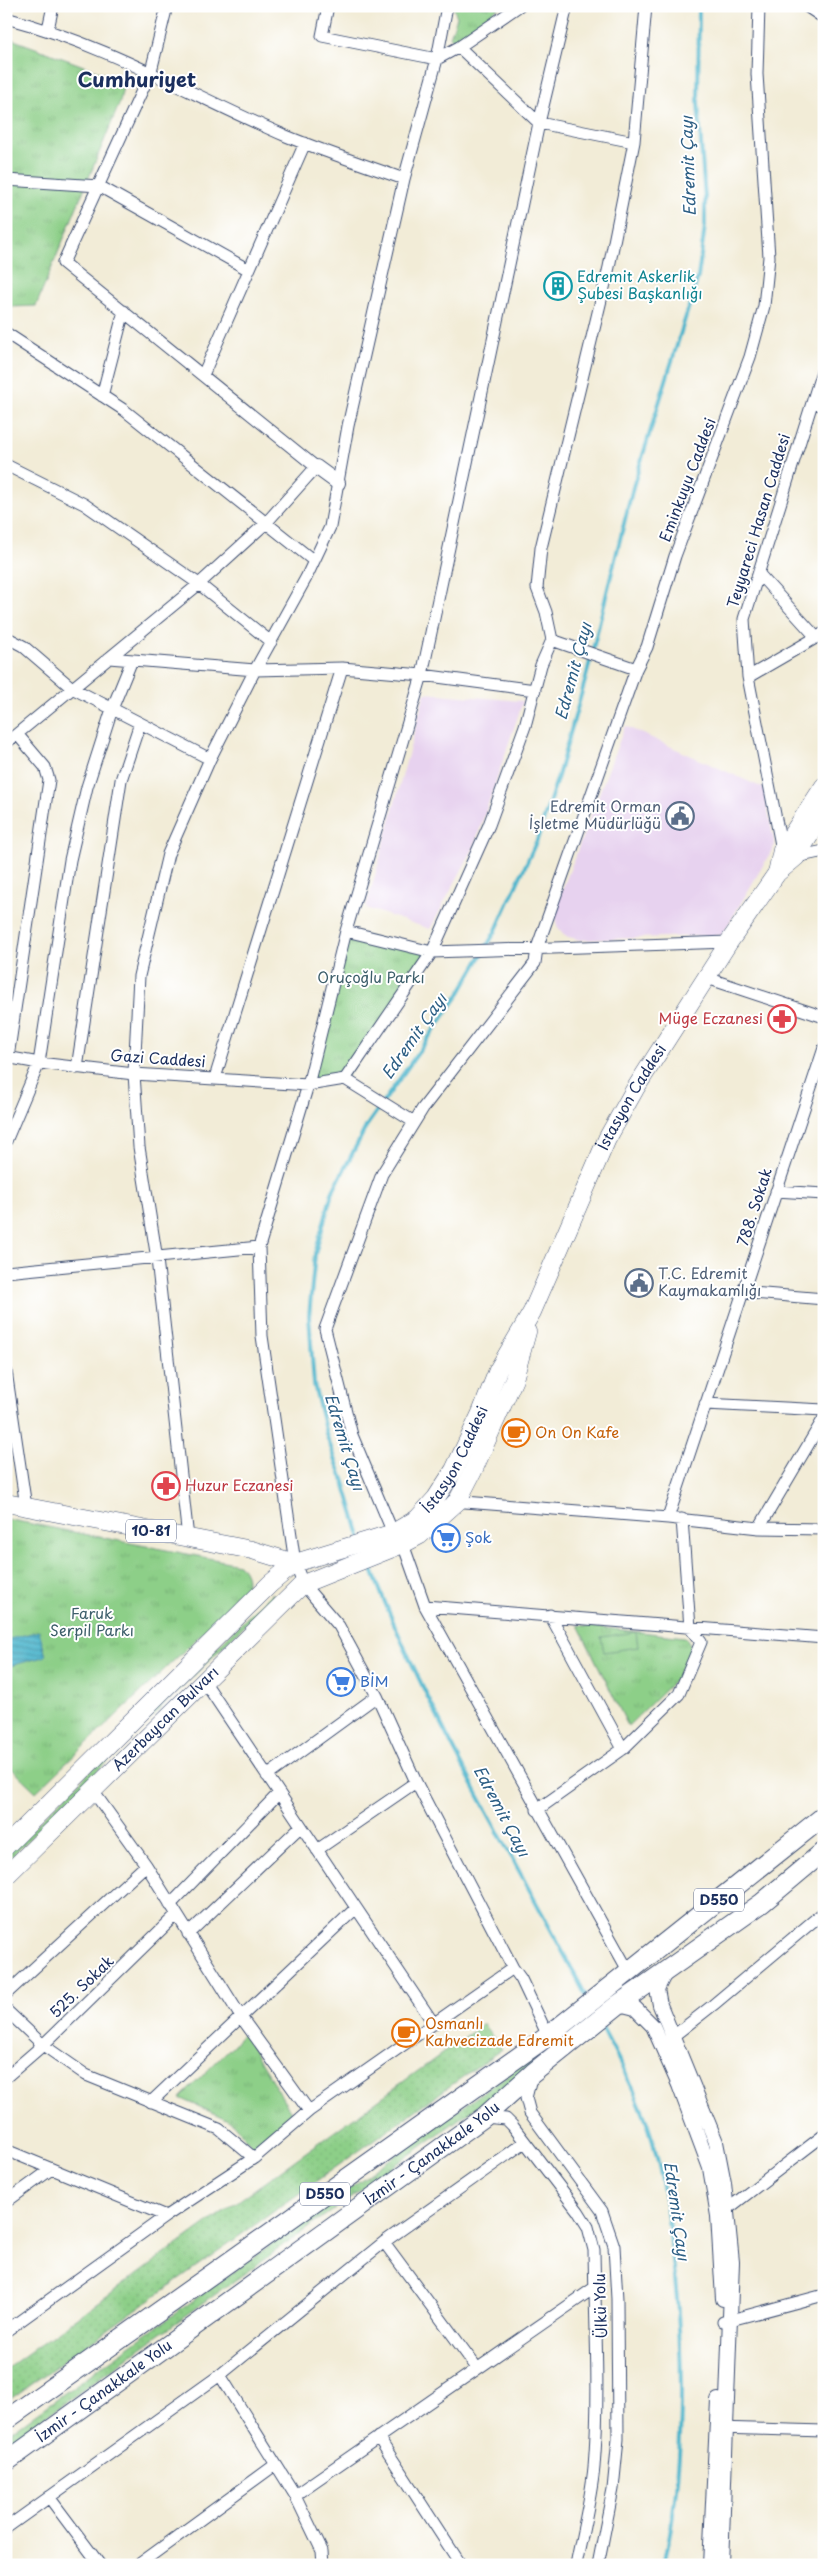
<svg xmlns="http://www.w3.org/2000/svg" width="830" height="2571" viewBox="0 0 830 2571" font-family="'Playpen Sans',sans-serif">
	<defs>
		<pattern id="grass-dots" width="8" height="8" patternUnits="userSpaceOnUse" patternTransform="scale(1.25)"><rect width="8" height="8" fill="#8dcf88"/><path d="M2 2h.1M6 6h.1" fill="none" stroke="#79b278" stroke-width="1.8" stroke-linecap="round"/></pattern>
		<pattern id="park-tufts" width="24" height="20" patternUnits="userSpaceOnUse" patternTransform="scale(1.25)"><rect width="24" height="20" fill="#8dcf88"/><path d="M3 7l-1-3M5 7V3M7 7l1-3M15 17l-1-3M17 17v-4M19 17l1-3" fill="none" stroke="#79b278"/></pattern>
		<pattern id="water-rules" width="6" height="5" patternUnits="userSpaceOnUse" patternTransform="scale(1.25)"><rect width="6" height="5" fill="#4db5cc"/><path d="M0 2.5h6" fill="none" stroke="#3f94a9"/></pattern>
	</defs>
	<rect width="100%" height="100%" fill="#fff"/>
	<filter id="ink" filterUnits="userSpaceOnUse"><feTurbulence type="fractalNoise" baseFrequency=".02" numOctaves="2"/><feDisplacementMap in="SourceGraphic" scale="10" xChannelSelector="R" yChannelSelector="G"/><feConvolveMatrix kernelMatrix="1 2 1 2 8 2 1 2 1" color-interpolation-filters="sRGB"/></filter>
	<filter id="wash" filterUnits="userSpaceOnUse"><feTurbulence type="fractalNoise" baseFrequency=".0096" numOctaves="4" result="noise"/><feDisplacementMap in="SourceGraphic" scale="20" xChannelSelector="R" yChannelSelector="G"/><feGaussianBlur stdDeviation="1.12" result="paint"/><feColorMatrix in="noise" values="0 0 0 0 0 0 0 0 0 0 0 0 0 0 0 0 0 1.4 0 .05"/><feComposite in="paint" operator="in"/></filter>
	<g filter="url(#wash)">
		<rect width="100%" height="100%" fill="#f2ecd7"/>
		<path fill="#e7d2ef" d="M425,693L523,701L473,849L430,929L366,908Z
			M625,726L763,788L775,845L722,935L580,940L565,936L557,926L555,909Z"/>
		<path fill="url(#grass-dots)" stroke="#547f73" d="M272,1593L274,1596L6,1862V1854Z
			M483,2024L502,2049L6,2402V2369Z
			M563,2038L519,2076L6,2445V2435L514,2070Z"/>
		<path fill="url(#park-tufts)" stroke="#547f73" d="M453,6H500L455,41L450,37L457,17Z
			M6,37L124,81L120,102L36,306L10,307L6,250Z
			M346,931L432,952L345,1079L308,1085Z
			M6,1519L239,1564C255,1582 244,1592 230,1607L36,1792L6,1763Z
			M578,1625L685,1637L691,1647L678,1677L628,1726Z
			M244,2034L294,2117L253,2147L231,2121L180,2098Z"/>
		<path fill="#8dcf88" stroke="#547f73" d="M636,1632L638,1647L604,1652L601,1637Z"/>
		<path fill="url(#water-rules)" stroke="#347295" d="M39,1631L46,1656L6,1667V1640Z"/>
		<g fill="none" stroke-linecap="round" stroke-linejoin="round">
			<path stroke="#4db5cc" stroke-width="4" d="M361,1539L344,1482L326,1434L314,1384L309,1316L315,1254L332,1193L367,1125L458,996L495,932L537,840L558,776L585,681L633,487L698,277L705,226V199L698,102L699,6
				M369,1562C426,1714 513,1854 587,1998
				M601,2026C618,2059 636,2091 648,2126C662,2167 667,2209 672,2252C685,2357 686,2461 664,2565"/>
		</g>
	</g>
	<g filter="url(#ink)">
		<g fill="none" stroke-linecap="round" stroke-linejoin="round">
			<defs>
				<path id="minor" d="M328,6L322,36L437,59L459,47L519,6
					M806,6L824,18
					M6,18C105,44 193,96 286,136C325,152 365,165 404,179
					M48,29L53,6
					M459,47L539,123L634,142
					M6,180L99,186L249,270
					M6,333L124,410L314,561
					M824,365L744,619L748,677L782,850L796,857L824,851
					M203,375L305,143
					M102,396L124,311
					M813,399L824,408
					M6,465L84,504L199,584L271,642
					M759,574L816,637
					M6,637L23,646L72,688L210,759
					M552,640L636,669
					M109,658L255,670L342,668L422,675L535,690
					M748,677L824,633
					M6,743L199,584L266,523L316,467L63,263L151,71L167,6
					M346,931L432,952L729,942
					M707,978L824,1017
					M6,1057L39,1063L134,1074L308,1085L345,1079L432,952L489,825L525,726L541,665L552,640L546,612L537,588L541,548L609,267L634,142L646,6
					M8,1057L49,780L45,767L17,734
					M77,1068L121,780L140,723
					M215,1078L342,668
					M345,1079L414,1122
					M6,1141L39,1063L70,860L87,787L112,709L132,660
					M776,1191L824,1194
					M6,1272L259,1247
					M742,1292L824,1299
					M6,1371L26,1507
					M705,1404L824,1410
					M452,1501L668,1518L759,1528L824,1529
					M668,1518L824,1048
					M759,1528L824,1418
					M393,1533L352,1435L325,1329L382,1174L423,1108L535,963L537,948L636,669L647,647L675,556L750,357L764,306L769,257L757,74L759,6
					M188,1538L157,1259L139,1147L134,1074L139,976L168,854L210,759L255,670L306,578L330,527L348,426L404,179L437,59L447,6
					M403,1544L425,1606L629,1972
					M425,1606L824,1638
					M204,1681L434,2024
					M623,1749L679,1694L701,1642L690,1628L682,1519
					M267,1776L377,1696
					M93,1791L146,1865L241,2017L309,2111
					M537,1810L623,1749L550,1615
					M317,1850L416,1782
					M170,1905L279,1793
					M188,1934L301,1826
					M6,1994L146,1865
					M6,2010L43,2045L86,2075L219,2129L254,2158
					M548,2036L521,1979L513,1968L416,1782L377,1696L339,1626L303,1584L295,1563L262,1336L259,1247L308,1085L346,931L422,675L539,123L567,6
					M667,2041L713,2005L824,1912
					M6,2077L43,2045L176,1915
					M531,2078L526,2098L530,2113L602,2211L614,2246L617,2299L618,2439L613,2489L598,2565
					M151,2102L356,1908
					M484,2117L506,2119L512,2125L578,2211L588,2227L594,2250C595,2322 600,2395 594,2467C591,2500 582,2533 576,2565
					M6,2150L166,2216L254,2158L309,2111L513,1968
					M6,2202L50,2170
					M721,2214L824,2135
					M384,2242L477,2368
					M723,2322L824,2295
					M6,2331L166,2216
					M220,2375L295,2495L322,2551L323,2565
					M718,2428L824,2431
					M378,2437L461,2565
					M295,2495L594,2288
					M49,2497L100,2565
					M6,2528L220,2375L384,2242L525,2142
					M138,2565L275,2465"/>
				<path id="tertiary" d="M316,467L338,483
					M665,1973L657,1989L660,2005L716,2142L724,2183L732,2262L721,2565
					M619,2004L635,2008L653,2026L679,2085L710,2168L718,2216L723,2299
					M710,2565L718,2400"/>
				<g id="primary">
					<path d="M777,873L782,850L824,786"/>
					<path d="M6,1503L252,1550L295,1563"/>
					<path id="s1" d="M6,1846L270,1584L295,1563L393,1533L417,1519L436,1498L454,1470L481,1413L498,1370L532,1312L607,1139L635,1089L729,942L777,873L796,857L824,812"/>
					<path id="s2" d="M6,1876L303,1584L403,1544L420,1535L457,1502L473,1471L514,1379L527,1332"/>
				</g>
				<g id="trunk">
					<path d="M6,2420L548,2036L824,1816"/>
					<path id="s3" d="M6,2462L484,2117L533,2073L619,2004L762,1903L824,1851"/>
				</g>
			</defs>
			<use href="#minor" stroke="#3b4b70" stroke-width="13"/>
			<use href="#tertiary" stroke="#3b4b70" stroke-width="16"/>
			<use href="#primary" stroke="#3b4b70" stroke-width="19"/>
			<use href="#trunk" stroke="#3b4b70" stroke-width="21"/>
			<use href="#minor" stroke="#fff" stroke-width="11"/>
			<use href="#tertiary" stroke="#fff" stroke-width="14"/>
			<use href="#primary" stroke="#fff" stroke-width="18"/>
			<use href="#trunk" stroke="#fff" stroke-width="19"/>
		</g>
	</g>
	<defs>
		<symbol id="building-ring" viewBox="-11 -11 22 22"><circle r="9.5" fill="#fff" stroke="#0f9aa8" stroke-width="1.5"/><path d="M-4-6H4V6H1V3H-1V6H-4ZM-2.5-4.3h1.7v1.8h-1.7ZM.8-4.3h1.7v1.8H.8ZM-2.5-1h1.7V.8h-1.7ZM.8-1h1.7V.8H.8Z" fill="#0f9aa8"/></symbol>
		<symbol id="civic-ring" viewBox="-11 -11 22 22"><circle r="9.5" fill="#fff" stroke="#5c6f8a" stroke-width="1.5"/><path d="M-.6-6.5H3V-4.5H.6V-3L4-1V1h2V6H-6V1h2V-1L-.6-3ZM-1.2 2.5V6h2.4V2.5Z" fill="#5c6f8a"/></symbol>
		<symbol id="pharmacy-ring" viewBox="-11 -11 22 22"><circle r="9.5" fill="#fff" stroke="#e0444e" stroke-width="1.5"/><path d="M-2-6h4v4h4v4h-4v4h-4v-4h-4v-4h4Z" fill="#e0444e"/></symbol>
		<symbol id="cafe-ring" viewBox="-11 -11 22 22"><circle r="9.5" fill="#fff" stroke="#e8710a" stroke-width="1.5"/><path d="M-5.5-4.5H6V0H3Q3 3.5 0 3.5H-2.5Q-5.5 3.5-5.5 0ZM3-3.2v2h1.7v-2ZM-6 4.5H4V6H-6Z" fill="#e8710a"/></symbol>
		<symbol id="supermarket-ring" viewBox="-11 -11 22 22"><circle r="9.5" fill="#fff" stroke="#3f7fe0" stroke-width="1.5"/><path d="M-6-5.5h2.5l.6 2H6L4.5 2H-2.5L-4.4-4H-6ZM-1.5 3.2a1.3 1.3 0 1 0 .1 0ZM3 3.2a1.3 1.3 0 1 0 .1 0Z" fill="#3f7fe0"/></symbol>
	</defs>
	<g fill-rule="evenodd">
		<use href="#building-ring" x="542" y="270" width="32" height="32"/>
		<use href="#civic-ring" x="664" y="800" width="32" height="32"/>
		<use href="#pharmacy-ring" x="766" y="1003" width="32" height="32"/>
		<use href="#civic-ring" x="623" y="1267" width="32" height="32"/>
		<use href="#cafe-ring" x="500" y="1417" width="32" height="32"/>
		<use href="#pharmacy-ring" x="150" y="1470" width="32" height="32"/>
		<use href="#supermarket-ring" x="430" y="1522" width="32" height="32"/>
		<use href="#supermarket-ring" x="325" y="1666" width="32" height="32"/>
		<use href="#cafe-ring" x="390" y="2017" width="32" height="32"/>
	</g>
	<g text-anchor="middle" stroke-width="4" stroke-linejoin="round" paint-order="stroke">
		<g fill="#fff" stroke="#5f6d8e" stroke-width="1">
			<rect x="126" y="1519.5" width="50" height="23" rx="4"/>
			<rect x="694" y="1888.5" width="50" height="23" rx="4"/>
			<rect x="300" y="2182.5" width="50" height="23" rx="4"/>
		</g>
		<g font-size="14" font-weight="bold" fill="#1b2f5e">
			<text x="151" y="1536">10-81</text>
			<text x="719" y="1905">D550</text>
			<text x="325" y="2199">D550</text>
		</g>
		<g font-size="15" fill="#0d838f" stroke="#fff" text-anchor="start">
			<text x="577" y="282">Edremit Askerlik<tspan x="577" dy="17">Şubesi Başkanlığı</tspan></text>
		</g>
		<g font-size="15" fill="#1b2f5e" stroke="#fff">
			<text transform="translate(688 480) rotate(-69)" y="5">Eminkuyu Caddesi</text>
			<text transform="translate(759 521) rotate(-73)" y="5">Teyyareci Hasan Caddesi</text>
			<text transform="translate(158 1059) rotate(4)" y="5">Gazi Caddesi</text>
			<text dy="5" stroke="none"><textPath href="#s1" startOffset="1010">İstasyon Caddesi</textPath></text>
			<text transform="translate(755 1207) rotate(-72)" y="5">788. Sokak</text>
			<text dy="5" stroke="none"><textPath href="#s1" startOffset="606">İstasyon Caddesi</textPath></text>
			<text dy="5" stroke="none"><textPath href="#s2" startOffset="224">Azerbaycan Bulvarı</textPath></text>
			<text transform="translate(82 1987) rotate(-44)" y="5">525. Sokak</text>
			<text dy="5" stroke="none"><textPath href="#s3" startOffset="526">İzmir - Çanakkale Yolu</textPath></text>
			<text transform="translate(601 2306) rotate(-92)" y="5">Ülkü Yolu</text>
			<text dy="5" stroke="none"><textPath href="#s3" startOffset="121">İzmir - Çanakkale Yolu</textPath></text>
		</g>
		<g font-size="15" fill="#4e5e75" stroke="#fff" text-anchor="end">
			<text x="661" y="812">Edremit Orman<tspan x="661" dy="17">İşletme Müdürlüğü</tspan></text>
			<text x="658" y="1279" text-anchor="start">T.C. Edremit<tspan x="658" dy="17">Kaymakamlığı</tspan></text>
		</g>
		<g font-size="15" fill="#3d5f6b" stroke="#fff">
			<text x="371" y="983">Oruçoğlu Parkı</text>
			<text x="92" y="1619">Faruk<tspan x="92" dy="17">Serpil Parkı</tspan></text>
		</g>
		<g font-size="15" fill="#be3a42" stroke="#fff" text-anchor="end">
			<text x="763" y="1024">Müge Eczanesi</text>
			<text x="185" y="1491" text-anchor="start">Huzur Eczanesi</text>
		</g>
		<g font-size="15" fill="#c56008" stroke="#fff" text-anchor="start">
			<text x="535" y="1438">On On Kafe</text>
			<text x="425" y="2029">Osmanlı<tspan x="425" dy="17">Kahvecizade Edremit</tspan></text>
		</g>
		<g font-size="15" fill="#366cbe" stroke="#fff" text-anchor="start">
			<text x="465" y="1543">Şok</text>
			<text x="360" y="1687">BİM</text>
		</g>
		<g font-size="16" font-style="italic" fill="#2c5e84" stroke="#fff">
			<text transform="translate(688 166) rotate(-92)" y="6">Edremit Çayı</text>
			<text transform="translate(573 671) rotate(-75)" y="6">Edremit Çayı</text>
			<text transform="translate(414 1036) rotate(-55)" y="6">Edremit Çayı</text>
			<text transform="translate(345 1442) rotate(73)" y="6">Edremit Çayı</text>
			<text transform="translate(502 1811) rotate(62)" y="6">Edremit Çayı</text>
			<text transform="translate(677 2211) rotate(82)" y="6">Edremit Çayı</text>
		</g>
		<g font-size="20" font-weight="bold" fill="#1b2f5e" stroke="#fff">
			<text x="137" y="87">Cumhuriyet</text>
		</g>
	</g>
	<rect width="830" height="2571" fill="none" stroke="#fff" stroke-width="25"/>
</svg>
